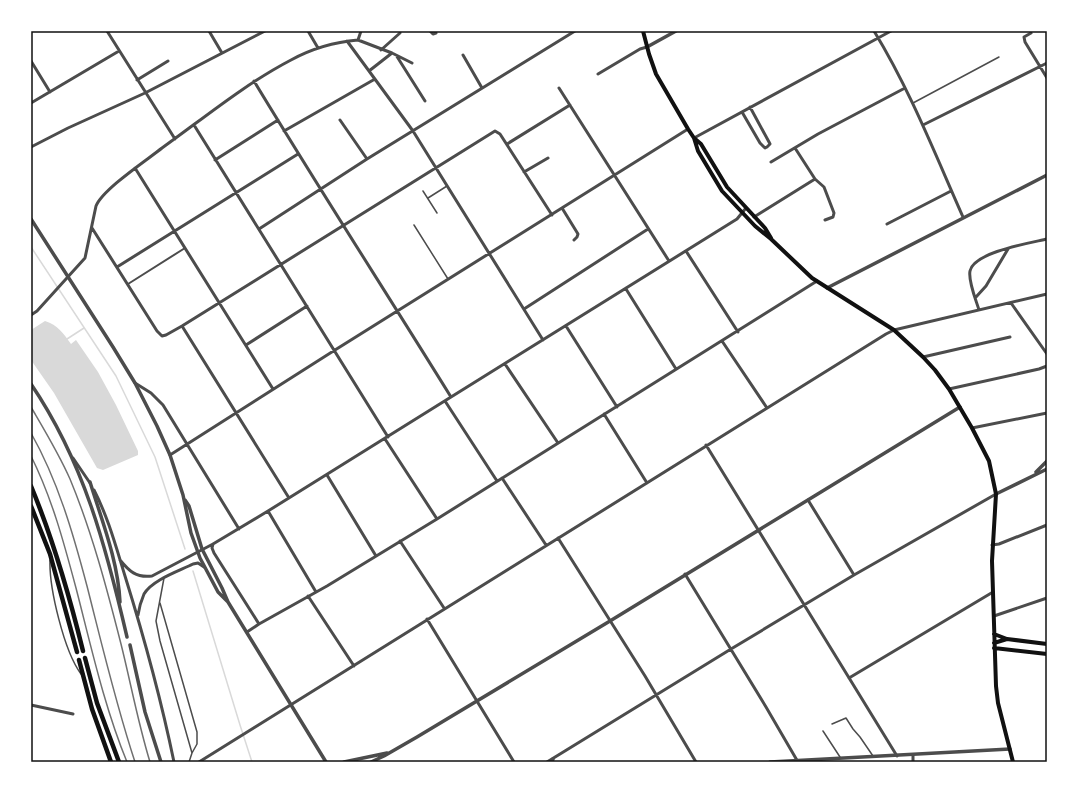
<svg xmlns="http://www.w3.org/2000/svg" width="1078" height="793" viewBox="0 0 1078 793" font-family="'Space Grotesk',sans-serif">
	<rect width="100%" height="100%" fill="#fff"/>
	<path fill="#d9d9d9" d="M45,321C58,325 63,333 71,344L76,340L98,372L116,405L138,451V455L103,470L97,468L54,393L31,360V330Z"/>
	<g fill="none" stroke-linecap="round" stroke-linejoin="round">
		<path stroke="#d9d9d9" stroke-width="1.5" d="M31,247L116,376L155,457L185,549
			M67,339L84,328
			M193,571L240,725L252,762"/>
		<path stroke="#4c4c4c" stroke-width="1.5" d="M913,103L999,57
			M423,191L437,213
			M428,198L447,186
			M414,225L448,279
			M50,560C49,588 64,651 81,674
			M164,578L156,621L160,641L192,753L189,762
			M160,603L197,732V744L192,753
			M832,724L846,718L853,729L860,737L873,756
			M823,731L840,757"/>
		<path stroke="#4c4c4c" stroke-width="2" d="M128,284L185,248"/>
		<path stroke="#4c4c4c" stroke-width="3" d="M107,31L175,139
			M209,31L222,53
			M308,31L318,48
			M430,31L433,34L436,33
			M874,31C910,90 935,154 963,217
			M1031,33L1024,37L1025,42L1047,78
			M358,40L392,53L412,63
			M347,41L413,131L543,340
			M381,50L400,33
			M396,55L425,101
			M463,55L482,88
			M31,61L50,92
			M369,71L392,53
			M598,74L640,49L647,47
			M137,80L168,61
			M254,81C318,187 386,292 451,397
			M559,88L669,261
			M31,103L119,51
			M742,112L760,143L765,148L767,147L770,144L769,142L750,107
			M340,120L367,159
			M194,125L388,437
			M923,125L1047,63
			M284,131L375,79
			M694,138L891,31
			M507,144L570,105
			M31,147L68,128L145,93L265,31
			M795,148L815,179L824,187L834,213L833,217L825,220
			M215,160L278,120
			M771,162L818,134L905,88
			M135,168L273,389
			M524,172L548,158
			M562,208L578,234L577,237L574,240
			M754,217L815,179
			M887,224L951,191
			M92,228L157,331L162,336L166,335L182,326L495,131L500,134L552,215
			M259,229L367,159L575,31
			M686,251L738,332
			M117,267L298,154
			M626,289L676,369
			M976,297L986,286L1008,249
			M1011,303L1047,354
			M524,309L648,229
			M979,310C976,300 968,281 970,271C974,252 1030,243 1047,239
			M31,315L37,311L85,258L96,206C103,189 147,160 162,148C204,118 245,84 291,60C311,49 335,42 358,40L361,31
			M182,326L289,498
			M566,326L617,407
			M722,341L767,408
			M246,345L307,306
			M923,357L1010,337
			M505,364L558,443
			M135,383L151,393L163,405L239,529
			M949,389L1039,369L1047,366
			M445,401L497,481
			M604,414L647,483
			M972,428L1047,413
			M385,439L437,519
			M706,445L897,756
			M170,455L335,350L688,129
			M73,458L90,483
			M327,475L376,556
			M502,478L546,545
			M94,490C108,517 116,547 125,576C144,637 161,699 174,762
			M808,500L854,575
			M268,511L316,592
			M558,538L645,676L696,762
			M400,541L444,608
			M213,544L212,548L214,553L259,624L247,632
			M992,545L999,544L1047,525
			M120,560C129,571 136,578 152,576L213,544L268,511L737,219L746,208
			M685,574L766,707L798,762
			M308,596L354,666
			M138,615C139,608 141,601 144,594C152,580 179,571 193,564L198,563L204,567
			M994,616L1047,598
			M427,619L514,762
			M259,624L327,586L437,519L817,281
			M849,678L993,592
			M31,705L73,714
			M913,755V762
			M199,762L886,334L894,330L1047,294
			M547,762L731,649L854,575L996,494"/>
		<path stroke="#4c4c4c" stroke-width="3.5" d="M647,47L676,31
			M31,219L113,347L135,383L157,426L170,455L183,495L191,533L200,558L218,592L228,602
			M827,288L1047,175
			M31,384C84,462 106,547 127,637
			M1036,472L1047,461
			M90,482C102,521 118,561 120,602
			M996,494L1047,469
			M185,500L189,506L202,549L222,588L228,602L326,762
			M130,645L145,712L161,762
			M344,762L387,753
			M371,762L384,756L417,737L610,621L960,407
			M552,762L553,759
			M770,762L1010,749"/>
		<path stroke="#111" stroke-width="4" d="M643,31L649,54L656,74L688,129L694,138L701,144L727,187L765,228L771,238
			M694,138L698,151L722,191L755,226L771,239L812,278L894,330L923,357L935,370L949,389L972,428L989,461L996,494L992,561L996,686L998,703L1013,762
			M994,634L1007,639L1047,644
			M994,643L1007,639
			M994,648L1047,654"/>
		<path stroke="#111" stroke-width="4.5" d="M31,486C53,539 69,594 83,651
			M31,506L50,554L77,652
			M85,658L97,703L119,762
			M79,660L92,709L111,762"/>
		<path stroke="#707070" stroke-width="1.5" d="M31,407C45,431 59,454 70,479C92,532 107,589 121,644C131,684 138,723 150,762
			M31,433C58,481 73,533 87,586C102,645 116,705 135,762
			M31,456C52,498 64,543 76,588C91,646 104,706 127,762"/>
	</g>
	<rect width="1078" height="793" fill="none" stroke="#ffffff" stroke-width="64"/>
	<rect x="32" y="32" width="1014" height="729" fill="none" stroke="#111" stroke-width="1.5"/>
</svg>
